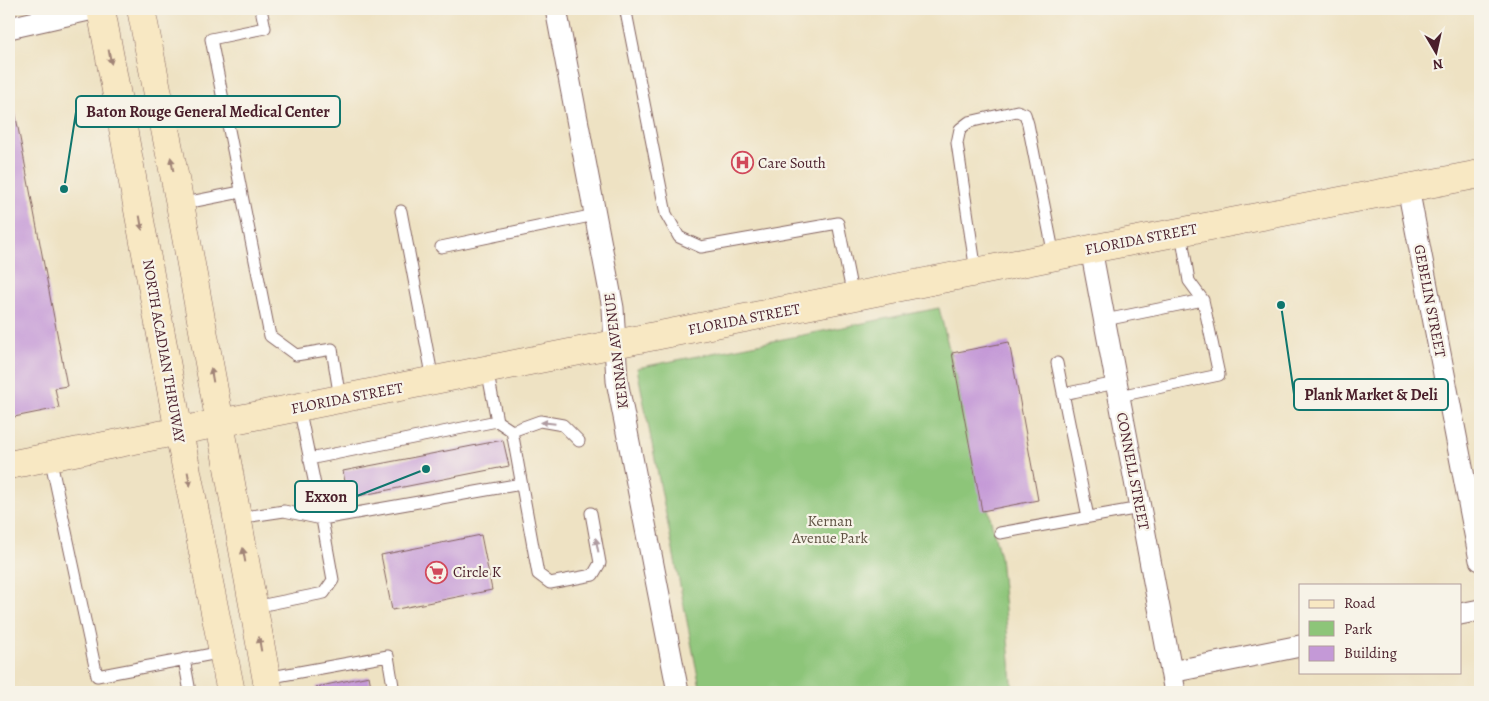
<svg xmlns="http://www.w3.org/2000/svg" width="1489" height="701" viewBox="0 0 1489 701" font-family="Alegreya,serif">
	<rect width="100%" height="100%" fill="#f7f3e8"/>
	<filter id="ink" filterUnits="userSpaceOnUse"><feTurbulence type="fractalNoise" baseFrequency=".02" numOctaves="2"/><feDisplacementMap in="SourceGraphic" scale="10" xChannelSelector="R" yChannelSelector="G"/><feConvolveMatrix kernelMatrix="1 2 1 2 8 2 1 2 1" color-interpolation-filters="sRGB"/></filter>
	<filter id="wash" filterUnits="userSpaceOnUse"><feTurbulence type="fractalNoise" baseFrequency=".0096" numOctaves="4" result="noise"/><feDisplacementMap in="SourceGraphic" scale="20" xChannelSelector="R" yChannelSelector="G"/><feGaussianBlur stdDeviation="1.12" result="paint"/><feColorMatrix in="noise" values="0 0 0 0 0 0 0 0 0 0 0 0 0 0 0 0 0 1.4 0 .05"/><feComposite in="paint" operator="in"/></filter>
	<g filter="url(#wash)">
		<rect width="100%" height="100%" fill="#eee2c3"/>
		<path fill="#8dc579" stroke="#6c7252" d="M939,308L1000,557L1013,692H701L637,368Z"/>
		<g id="blocks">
			<path fill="#c499d7" d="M9,80L67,386L55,388L59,408L9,418Z
				M1009,342L1038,500L982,511L952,353Z
				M503,440L509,466L348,498L343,471Z
				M481,535L492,590L392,610L381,555Z
				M369,676L372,692H318L316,687Z"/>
		</g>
	</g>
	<g filter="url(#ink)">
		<use href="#blocks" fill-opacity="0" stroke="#836360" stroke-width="1"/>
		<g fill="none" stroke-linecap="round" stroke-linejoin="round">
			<defs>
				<path id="lane" d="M261,9L265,28L211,39L270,336L296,355L332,349L340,399
					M626,9V12L666,214L679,237L701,247L838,223L853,297
					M180,204L241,192
					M401,211L433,380
					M1181,232L1189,281L1203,300
					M441,247L595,215
					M976,272L957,143L960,129L969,122L1017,111L1025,114L1028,124L1054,256
					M1105,320L1203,300L1219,375L1119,396
					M1057,363L1088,517
					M487,369L497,421L512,431L538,574L550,583L593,575L600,563L591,513
					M1063,394L1116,383
					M299,407L322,519L521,484
					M512,431L540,421L563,425L579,441
					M50,457L97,676L223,652
					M309,459L497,421
					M238,518L284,511L322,519L333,580L324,593L254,607
					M1000,533L1140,508
					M184,659L190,692
					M266,678L388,656L394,692"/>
				<path id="street" d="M556,9L613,308L617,381L678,692
					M9,28L93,9
					M1408,188L1480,560
					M1091,249L1175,692
					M1460,614L1480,610
					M1171,672L1300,646"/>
				<path id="secondary" d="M101,9L179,432L231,692
					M141,9L180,204L269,692
					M9,465L1091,249L1480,174"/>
			</defs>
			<use href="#lane" stroke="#836360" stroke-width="13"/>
			<use href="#street" stroke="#836360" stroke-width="23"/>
			<use href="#secondary" stroke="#836360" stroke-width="29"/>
			<use href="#lane" stroke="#fff" stroke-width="11"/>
			<use href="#street" stroke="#fff" stroke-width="21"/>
			<use href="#secondary" stroke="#f8e8c3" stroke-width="28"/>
		</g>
		<defs><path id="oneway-solid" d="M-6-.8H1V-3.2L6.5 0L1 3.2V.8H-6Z" transform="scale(1.25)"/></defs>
		<g fill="#a18477">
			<use href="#oneway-solid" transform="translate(110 57) rotate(79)"/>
			<use href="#oneway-solid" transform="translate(172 164) rotate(-101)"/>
			<use href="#oneway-solid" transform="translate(141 223) rotate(80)"/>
			<use href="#oneway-solid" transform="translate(212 375) rotate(-100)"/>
			<use href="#oneway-solid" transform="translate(189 479) rotate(79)"/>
			<use href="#oneway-solid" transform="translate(244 555) rotate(-100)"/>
			<use href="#oneway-solid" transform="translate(260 644) rotate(-100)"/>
		</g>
		<g fill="#ae9aa0">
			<use href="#oneway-solid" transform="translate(548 423) rotate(-174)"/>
			<use href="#oneway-solid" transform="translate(597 545) rotate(-101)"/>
		</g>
	</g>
	<defs>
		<symbol id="hospital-ring" viewBox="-11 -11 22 22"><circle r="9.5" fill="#f7f3e8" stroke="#d1495b" stroke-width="1.5"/><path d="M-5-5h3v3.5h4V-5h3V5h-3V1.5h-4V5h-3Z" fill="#d1495b"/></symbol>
		<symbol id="supermarket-ring" viewBox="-11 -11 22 22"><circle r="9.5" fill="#f7f3e8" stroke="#d1495b" stroke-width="1.5"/><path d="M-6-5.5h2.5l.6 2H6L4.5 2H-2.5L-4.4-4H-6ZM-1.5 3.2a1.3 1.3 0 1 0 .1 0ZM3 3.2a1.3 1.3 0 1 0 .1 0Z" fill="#d1495b"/></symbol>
	</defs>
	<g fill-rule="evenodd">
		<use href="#hospital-ring" x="730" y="150" width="25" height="25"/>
		<use href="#supermarket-ring" x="424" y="560" width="25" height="25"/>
	</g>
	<g text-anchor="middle" stroke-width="4.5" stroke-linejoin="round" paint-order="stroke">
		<g font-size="15" fill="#4a1f2b" stroke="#f7f3e8" text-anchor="start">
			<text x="758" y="168">Care South</text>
			<text x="453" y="577">Circle K</text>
		</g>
		<g font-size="15" fill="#4a1f2b" stroke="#f7f3e8">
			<text transform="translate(1141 239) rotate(-11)" y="5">FLORIDA STREET</text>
			<text transform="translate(1430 301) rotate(79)" y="5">GEBELIN STREET</text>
			<text transform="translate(744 319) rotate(-11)" y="5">FLORIDA STREET</text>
			<text transform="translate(164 351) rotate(80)" y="5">NORTH ACADIAN THRUWAY</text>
			<text transform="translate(616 351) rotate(-97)" y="5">KERNAN AVENUE</text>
			<text transform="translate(347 398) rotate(-11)" y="5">FLORIDA STREET</text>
			<text transform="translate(1133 471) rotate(79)" y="5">CONNELL STREET</text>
		</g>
		<g font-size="15" fill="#5e5142" stroke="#f7f3e8">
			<text x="830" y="526">Kernan<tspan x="830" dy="17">Avenue Park</tspan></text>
		</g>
	</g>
	<path fill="none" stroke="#0f766e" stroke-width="2" d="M64 189L76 112M1281 305L1294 394M426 469L357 496"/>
	<g fill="#0f766e" stroke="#f7f3e8" stroke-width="2">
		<circle cx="64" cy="189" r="5"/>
		<circle cx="1281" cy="305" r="5"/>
		<circle cx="426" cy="469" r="5"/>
	</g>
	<g fill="#f7f3e8" stroke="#0f766e" stroke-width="2">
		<rect x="76" y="96" width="264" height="31" rx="5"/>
		<rect x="1294" y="379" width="154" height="31" rx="5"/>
		<rect x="295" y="481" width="62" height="31" rx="5"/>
	</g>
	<g font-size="16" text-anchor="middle" font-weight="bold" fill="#4a1f2b">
		<text x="208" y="117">Baton Rouge General Medical Center</text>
		<text x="1371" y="400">Plank Market &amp; Deli</text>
		<text x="326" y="502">Exxon</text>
	</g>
	<rect width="1489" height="701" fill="none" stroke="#f7f3e8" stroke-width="30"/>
	<rect x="1299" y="584" width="162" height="90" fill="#f7f3e8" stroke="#b29e9c"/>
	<rect x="1309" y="600" width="25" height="8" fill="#f8e8c3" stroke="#b29e9c"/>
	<text x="1344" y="608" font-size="15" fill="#4a1f2b">Road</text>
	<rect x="1309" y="621" width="25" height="15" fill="#8dc579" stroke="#b29e9c"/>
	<text x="1344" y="634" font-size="15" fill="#4a1f2b">Park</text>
	<rect x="1309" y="646" width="25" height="15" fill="#c499d7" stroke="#b29e9c"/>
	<text x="1344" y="658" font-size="15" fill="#4a1f2b">Building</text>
	<g transform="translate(1436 52) rotate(171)" stroke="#f7f3e8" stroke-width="4" paint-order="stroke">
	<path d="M0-4L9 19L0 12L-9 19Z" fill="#4a1f2b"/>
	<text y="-8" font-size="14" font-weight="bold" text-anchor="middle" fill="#4a1f2b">N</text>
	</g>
</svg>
